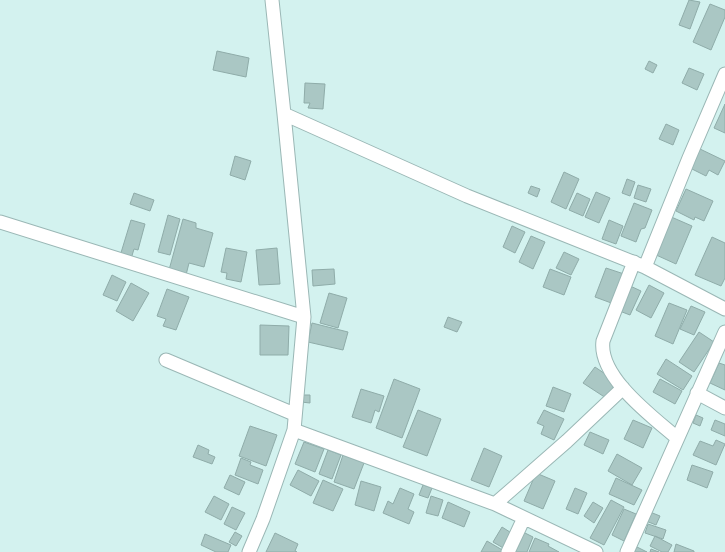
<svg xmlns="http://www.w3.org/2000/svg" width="725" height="552" viewBox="0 0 725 552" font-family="Poppins,sans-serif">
	<rect width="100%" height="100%" fill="#d3f2ef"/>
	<path fill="#aac7c4" stroke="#8faca9" d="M689,0L700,2L690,29L679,25Z
		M710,4L725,10V17L711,50L693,42Z
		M217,51L249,58L246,77L213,70Z
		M649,61L657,65L653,73L645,69Z
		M689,68L704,74L697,90L682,83Z
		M305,83L325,84L323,109L308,108L310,103H304Z
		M725,104V133L714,128Z
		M666,124L679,130L673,145L659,139Z
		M700,149L725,161L718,175L709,170L706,176L690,168Z
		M235,156L251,161L245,180L230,175Z
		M564,172L579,179L566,209L551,202Z
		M627,179L635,182L630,196L622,193Z
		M638,185L651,189L646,202L634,198Z
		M531,186L540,189L537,197L528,193Z
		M686,189L713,201L704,221L695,217L694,220L676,211Z
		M596,192L610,198L599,223L585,217Z
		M134,193L154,200L150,211L130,204Z
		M577,193L590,199L583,216L569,210Z
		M634,203L652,210L645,228L641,229L636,242L621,236Z
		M168,215L180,219L170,255L158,252Z
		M669,216L692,226L676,264L654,254Z
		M183,219L196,223V228L213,233L204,267L189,263L186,275L169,270Z
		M131,220L145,224L138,250L134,249L131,259L120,256Z
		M609,220L623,226L616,244L602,239Z
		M512,226L525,232L515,253L503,247Z
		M531,236L545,242L533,269L519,262Z
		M712,237L725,243V278L721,286L695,275Z
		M226,248L247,252L241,282L226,279L227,273L221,272Z
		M277,248L280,284L259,285L256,250Z
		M564,252L579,259L571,275L556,268Z
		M606,268L624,274L614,304L595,297Z
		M334,269L335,284L313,286L312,270Z
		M550,269L571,277L564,295L543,287Z
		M112,275L126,282L117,301L103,295Z
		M131,283L149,293L133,321L116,311Z
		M628,285L641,291L630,315L617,310Z
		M649,285L664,293L651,318L636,310Z
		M167,289L189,297L176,330L163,326L166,319L157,316Z
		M329,293L347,298L338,328L320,323Z
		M669,303L687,310L673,344L655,336Z
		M691,306L705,312L694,335L680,329Z
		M448,317L462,322L457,332L444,327Z
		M312,323L348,332L343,350L308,342Z
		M260,325L289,326L288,355H260Z
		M699,332L714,342L694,372L679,362Z
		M666,359L692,376L683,390L657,374Z
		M719,363L725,365V390L710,383Z
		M595,367L617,382L606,398L583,383Z
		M394,379L420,389L402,438L376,428Z
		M660,379L682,391L675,404L653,392Z
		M553,387L571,394L564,412L546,406Z
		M361,389L384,396L379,412L375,410L371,423L352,417Z
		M301,395H310V403L301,402Z
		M418,410L441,419L427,456L403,447Z
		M544,410L564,419L554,440L541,434L544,426L537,423Z
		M696,415L703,418L700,426L693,423Z
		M633,420L652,428L643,448L624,439Z
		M715,420L725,424V436L711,430Z
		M250,426L277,435L266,466L239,456Z
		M590,432L609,440L603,454L584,445Z
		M716,440L725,444L716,465L693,455L700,441L713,446Z
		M304,442L324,449L315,472L295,464Z
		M198,445L209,450L208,454L215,457L212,464L193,457Z
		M484,448L502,456L489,487L471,480Z
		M328,450L341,455L332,479L319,474Z
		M617,454L642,468L632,485L608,471Z
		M343,455L364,463L354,489L334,482Z
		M241,458L251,462L250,465L263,470L258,484L235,475Z
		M692,465L713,472L707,488L687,480Z
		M298,470L319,481L311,496L290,485Z
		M536,473L555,481L543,509L524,501Z
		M230,475L245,482L239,495L224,488Z
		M616,478L642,490L634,505L609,494Z
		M323,480L343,489L333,511L313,503Z
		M361,481L381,487L374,511L355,505Z
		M423,485L432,488L428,498L419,495Z
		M400,488L414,494L408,509L414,512L409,524L383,513L388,501L393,504Z
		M575,488L587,493L578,514L566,509Z
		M214,496L229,504L221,520L205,512Z
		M431,496L443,500L438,516L426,513Z
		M611,500L624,507L604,545L590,538Z
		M448,502L470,512L464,527L442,518Z
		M593,502L603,508L594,523L584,516Z
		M232,507L245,513L236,530L224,524Z
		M624,509L636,514L624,541L612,535Z
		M650,512L660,516L656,525L646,521Z
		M648,524L666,530L663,539L645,533Z
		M502,527L513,534L505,549L493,542Z
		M235,532L242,536L236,546L229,542Z
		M523,532L533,537L527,552H514Z
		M275,533L298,544L295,551L297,552H266Z
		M205,534L231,545L228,552H216L201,545Z
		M655,536L672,545L668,552H662L650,546Z
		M535,538L549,544L548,546L559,552H529Z
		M487,541L504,551V552H481Z
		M676,544L694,551V552H674Z
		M637,547L647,552H634Z
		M651,549L659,552H650Z"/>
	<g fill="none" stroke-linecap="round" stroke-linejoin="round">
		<defs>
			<path id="minor" d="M272,0L284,114
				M0,222L304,317
				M634,262L603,341C598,377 653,417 677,438
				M645,267L689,158L725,74
				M166,360L294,414
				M697,393L725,408
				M294,430L304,317L284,114L467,196L645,267L725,309
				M495,504L567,441L623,388
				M249,552L263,519L294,430L495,504L596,552
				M508,552L524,518
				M627,552L725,332"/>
		</defs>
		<use href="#minor" stroke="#9ab7b5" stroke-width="15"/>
		<use href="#minor" stroke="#fff" stroke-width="13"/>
	</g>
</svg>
